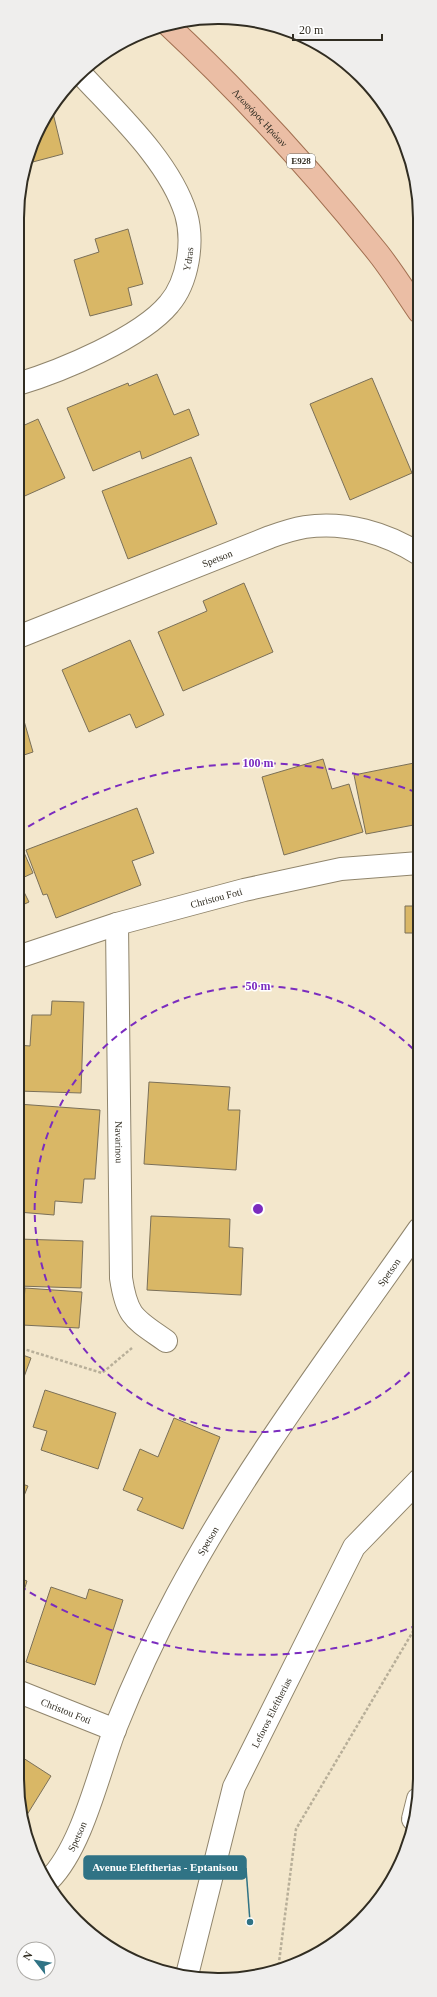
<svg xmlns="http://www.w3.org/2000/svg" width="437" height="1997" viewBox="0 0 437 1997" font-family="'Times New Roman',serif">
	<rect width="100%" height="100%" fill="#f3e7cc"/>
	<path fill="#d9b766" stroke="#7b7058" d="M52,109L63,154L29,163L44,118Z
		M128,229L143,284L128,288L132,305L90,316L74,260L99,252L95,239Z
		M157,374L174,415L189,409L199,435L142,459L140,451L93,471L67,408L128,383L129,386Z
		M372,378L412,473L350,500L310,404Z
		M38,419L65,478L18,499V428Z
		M191,457L217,524L128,559L102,491Z
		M244,583L273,652L183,691L158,632L207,611L203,601Z
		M130,640L164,715L136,728L130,714L89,732L62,670Z
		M18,700L33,752L18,757Z
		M323,759L332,789L349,784L363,832L284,855L262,777Z
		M419,762V824L366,834L354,775Z
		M137,808L154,853L132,861L141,885L56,918L47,894L43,895L26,850Z
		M22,848L33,873L18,880L29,902L18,907V850Z
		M405,906H419V933H405Z
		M52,1001L84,1002L81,1093L18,1091V1045L30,1046L32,1015H51Z
		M149,1082L230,1087L228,1110H240L236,1170L144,1164Z
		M18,1104L100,1110L95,1179H84L82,1203L55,1201L54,1215L18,1212Z
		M151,1216L230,1219L229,1247L243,1248L241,1295L147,1290Z
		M18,1239L83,1241L81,1288L18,1286Z
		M25,1288L82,1292L79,1328L22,1325Z
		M17,1353L31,1358L17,1396Z
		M45,1390L116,1413L98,1469L41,1450L47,1431L33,1427Z
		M174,1418L220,1437L183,1529L137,1510L143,1498L123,1490L140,1449L158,1457Z
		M17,1482L28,1486L17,1513Z
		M17,1577L27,1581L17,1613Z
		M51,1587L86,1599L89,1589L123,1600L95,1685L26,1662Z
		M17,1754L51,1776L25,1818L17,1778Z"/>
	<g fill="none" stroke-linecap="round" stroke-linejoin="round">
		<defs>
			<g id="street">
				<path id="s1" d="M18,384C61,371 141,338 169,304C188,282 194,242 186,214C170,162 118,114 82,75"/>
				<path id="s2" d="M18,637L270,537C281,533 293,529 305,527C345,521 386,533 419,554"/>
				<path id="s3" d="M117,924L121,1278C127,1318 135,1319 166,1341"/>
				<path id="s4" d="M18,957L117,924L244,890L341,869L419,863"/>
				<path id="s5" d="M17,1691L115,1730"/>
				<path d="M413,1819L418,1799"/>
				<path id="s6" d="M49,1880C82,1847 98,1774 115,1729C133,1684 154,1638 177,1595C246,1466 335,1349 419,1229"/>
				<path id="s7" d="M187,1975L234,1787L354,1547L419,1480"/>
			</g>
			<g id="primary">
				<path id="s8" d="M167,24C243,95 313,172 378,253C393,272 406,293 419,312"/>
			</g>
		</defs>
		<use href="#street" stroke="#90856c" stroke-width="24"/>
		<use href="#primary" stroke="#a16f50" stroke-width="24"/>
		<path stroke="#b8af99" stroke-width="2.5" stroke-dasharray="3 2" stroke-linecap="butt" d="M17,1347L102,1373L132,1348
			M278,1970L296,1829L418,1623"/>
		<use href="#street" stroke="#fff" stroke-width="22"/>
		<use href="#primary" stroke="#ebbea5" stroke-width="22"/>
	</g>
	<g fill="none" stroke="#7b2cbf" stroke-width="2" stroke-dasharray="7 5">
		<path d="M418 1364A223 223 0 1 1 418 1054"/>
		<path d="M418 1625A446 446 0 0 1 18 1585M18 833A446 446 0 0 1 418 793"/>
	</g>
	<g text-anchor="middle" stroke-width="3" stroke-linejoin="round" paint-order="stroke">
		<rect fill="#fff" stroke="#6f6c64" stroke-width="1" x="287" y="154" width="28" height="14" rx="3"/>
		<g font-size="9" font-weight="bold" fill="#312d22">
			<text x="301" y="164">E928</text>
		</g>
		<g font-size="10" fill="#312d22" stroke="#fff">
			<text dy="4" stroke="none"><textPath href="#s8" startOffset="132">Λεωφόρος Ηρώων</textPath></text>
			<text dy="4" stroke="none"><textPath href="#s1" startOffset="222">Ydras</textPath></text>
			<text dy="4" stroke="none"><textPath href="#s2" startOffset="214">Spetson</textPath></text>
			<text dy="4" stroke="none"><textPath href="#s4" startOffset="207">Christou Foti</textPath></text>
			<text dy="4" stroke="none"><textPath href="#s3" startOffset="218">Navarinou</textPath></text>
			<text dy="4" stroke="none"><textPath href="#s6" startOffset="700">Spetson</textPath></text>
			<text dy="4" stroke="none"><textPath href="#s6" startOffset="376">Spetson</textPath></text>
			<text dy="4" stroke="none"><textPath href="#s5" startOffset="53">Christou Foti</textPath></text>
			<text dy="4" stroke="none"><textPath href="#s7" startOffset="277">Leforos Eleftherias</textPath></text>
			<text dy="4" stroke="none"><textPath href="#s6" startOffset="52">Spetson</textPath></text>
		</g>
	</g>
	<path d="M0 0H437V1997H0ZM218 24H219A194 194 0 0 1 413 218V1779A194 194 0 0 1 219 1973H218A194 194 0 0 1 24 1779V218A194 194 0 0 1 218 24Z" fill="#efeeed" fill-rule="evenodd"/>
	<path fill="none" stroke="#312d22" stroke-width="2" d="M218 24H219A194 194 0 0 1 413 218V1779A194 194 0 0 1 219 1973H218A194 194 0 0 1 24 1779V218A194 194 0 0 1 218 24Z"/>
	<circle cx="258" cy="1209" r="6" fill="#7b2cbf" stroke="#fff" stroke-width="2"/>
	<g font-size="12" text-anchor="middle" font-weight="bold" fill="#7b2cbf" stroke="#fff" stroke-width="3" stroke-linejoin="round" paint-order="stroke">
		<text x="258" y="767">100 m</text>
		<text x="258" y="990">50 m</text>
	</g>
	<path fill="none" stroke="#307385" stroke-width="1.5" d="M250 1922L246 1868"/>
	<circle fill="#307385" stroke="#fff" stroke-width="1.5" cx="250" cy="1922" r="4"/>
	<rect fill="#307385" stroke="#307385" stroke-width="1.5" x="84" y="1856" width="162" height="23" rx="4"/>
	<g font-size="11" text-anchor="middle" font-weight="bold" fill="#fff">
		<text x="165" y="1871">Avenue Eleftherias - Eptanisou</text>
	</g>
	<g transform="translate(36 1961) rotate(301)"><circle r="19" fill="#ffffff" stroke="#adaba7"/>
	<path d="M0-3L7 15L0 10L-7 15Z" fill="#307385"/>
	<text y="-6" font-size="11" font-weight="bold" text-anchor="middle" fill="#312d22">N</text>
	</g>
	<path d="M293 34v6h89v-6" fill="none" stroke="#312d22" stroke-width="2"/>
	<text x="299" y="34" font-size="12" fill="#312d22" stroke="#ffffff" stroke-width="3" paint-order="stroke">20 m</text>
</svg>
